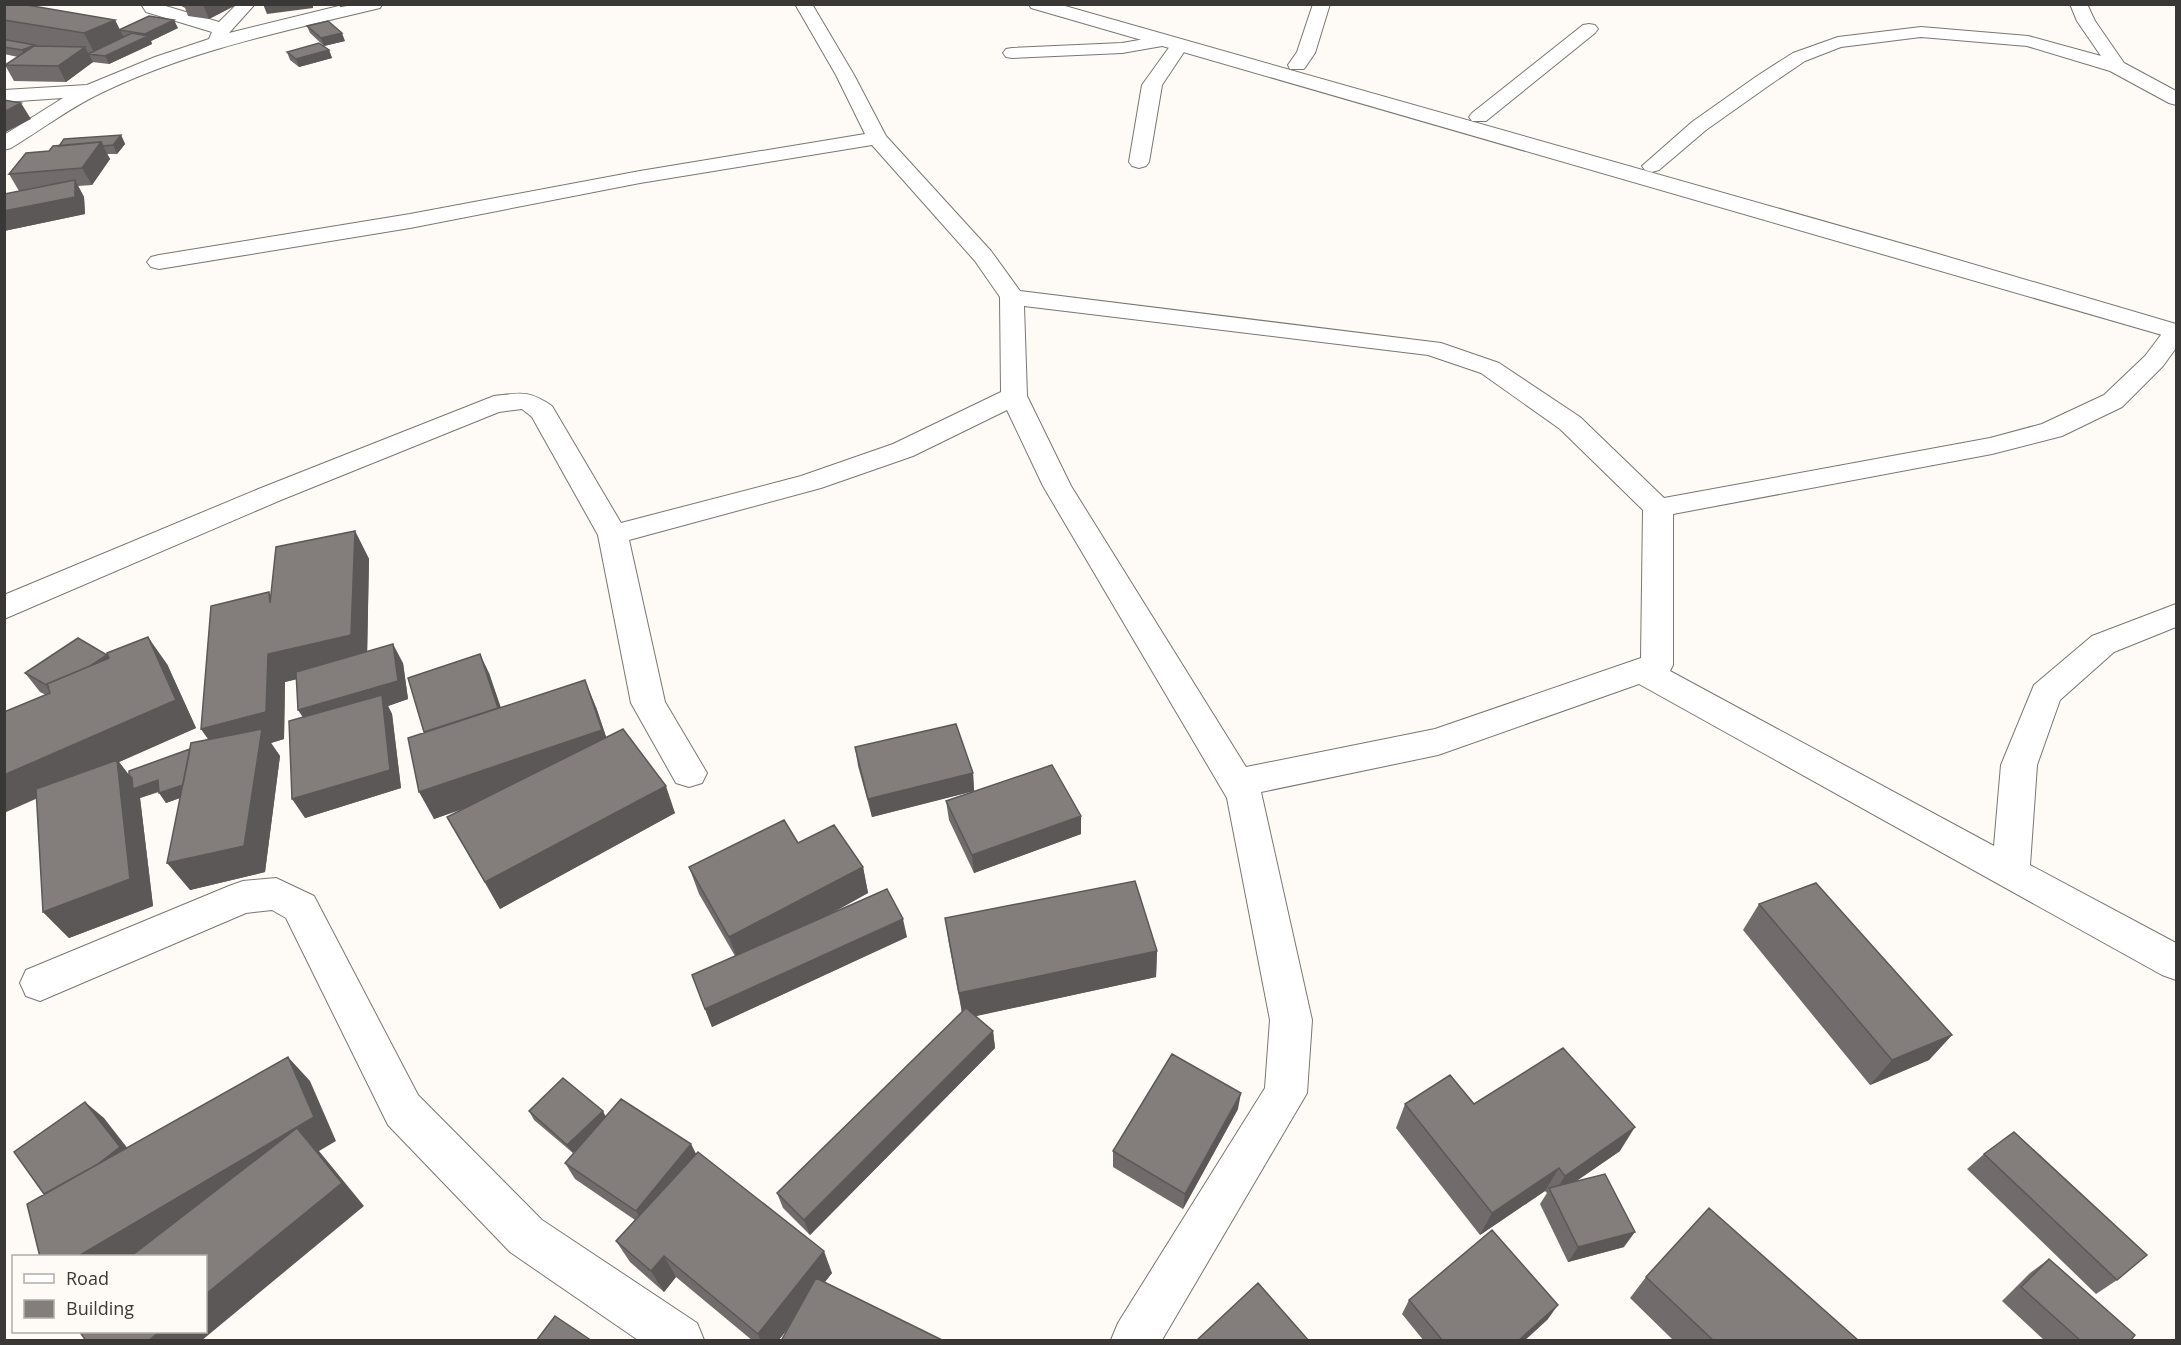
<svg xmlns="http://www.w3.org/2000/svg" width="2181" height="1345" viewBox="0 0 2181 1345" font-family="'Open Sans',sans-serif">
	<rect width="100%" height="100%" fill="#fefbf6"/>
	<g fill="none" stroke-linecap="round" stroke-linejoin="round">
		<defs>
			<path id="minor" d="M141,4H159L219,22L237,4H255L229,33L347,4H382L380,8C285,31 190,50 101,93C69,108 41,130 11,148L4,150V135L63,98L4,102V90L87,85L155,57L209,39L212,32L146,12Z
				M795,4H812L854,75L886,136L991,251L1020,291L1441,343L1499,363L1580,417L1664,498L1990,438L2042,424L2104,395L2145,356L2167,327L2176,325V348L2163,366L2122,407L2062,436L1992,454L1673,514V665L1670,671L1994,846L2001,765L2034,685L2092,636L2176,604V627L2114,652L2060,700L2037,765L2030,865L2176,943V980L2162,975L1639,684L1438,755L1261,792L1312,1020L1307,1093L1162,1340H1111L1118,1323L1265,1088L1270,1020L1227,798L1043,486L1007,410L913,456L821,488L629,540L665,702L707,773L702,783L689,787L676,783L631,703L598,535L532,417L522,409L499,412L281,500L4,619V595L261,488L494,396C522,393 528,390 552,406L621,523L801,476L893,444L1001,392L1000,297L975,261L872,145L640,183L410,228L159,269L151,267L147,262L151,257L159,255L410,214L640,171L865,134L836,75ZM1024,306L1428,355L1481,373L1560,429L1643,510L1641,658L1435,729L1246,767L1071,486L1027,396Z
				M1313,4H1330L1315,53L1304,69H1290L1288,65L1297,52Z
				M2070,4H2087L2095,21L2124,63L2176,91V105L2169,103L2110,71L2027,46L1921,37L1841,47L1805,61L1771,84L1706,130L1659,170L1652,172L1645,170L1642,166L1692,122L1757,76L1793,53L1838,37L1921,27L2028,36L2101,56L2077,21Z
				M1589,24L1595,25L1598,29L1595,33L1486,121H1472L1469,117L1472,113L1583,25Z
				M1162,36L1168,37L1171,41L1168,45L1122,53L1012,58L1006,57L1003,53L1006,49L1012,48L1122,43Z
				M1179,41L1185,42L1188,46L1162,85L1149,162L1146,166L1139,168L1132,166L1129,162L1142,85L1173,42Z
				M276,878L314,896L418,1095L542,1220L697,1323L704,1340H638L510,1252L388,1125L286,918L272,910L246,913L40,1001L26,996L20,983L26,970L229,886L243,881Z"/>
			<path id="primary" d="M1029,4H1058L1928,251L2176,324V339L1031,8Z"/>
		</defs>
		<use href="#minor" stroke="#797773" stroke-width="2"/>
		<use href="#primary" stroke="#797773" stroke-width="2"/>
		<use href="#minor" fill="#fff" fill-rule="evenodd"/>
		<use href="#primary" fill="#fff" fill-rule="evenodd"/>
	</g>
	<path fill="#716c6b" d="M4,4L115,20L120,30L178,28L151,41L152,44L109,64L92,62H93L66,82L14,81L5,65L18,57L4,54Z
		M178,4H238L209,19L188,16L185,8Z
		M307,26L345,41L324,46L310,33Z
		M329,50L332,58L299,67L290,60L287,52Z
		M121,135L125,144L117,154H107L110,159L92,185L78,186L84,197L85,214L4,231V194L19,191L9,174L49,151Z
		M355,531L369,559L367,652L403,663L408,699L388,706L392,714L401,788L305,818L303,717L296,679L285,682L284,739L271,743L280,756L265,872L190,890L180,798L166,803L159,792L140,798L153,906L69,938L43,912L37,799L46,695L40,692L25,673L107,654L167,664L196,728L119,762L129,775L190,749L209,740L201,729L271,594Z
		M489,673L500,707H596L606,737L675,813L500,909L447,817L467,807L434,819L424,732Z
		M855,747L973,773L974,791L872,817L858,766Z
		M946,801L1081,816V834L974,873L949,820Z
		M798,843L863,867L868,893L829,915L907,937L712,1027L692,975L735,956L699,894L689,867Z
		M1759,904L1952,1035L1929,1060L1870,1085L1743,930Z
		M945,918L1157,951L1156,977L975,1016L993,1031L995,1048L810,1235L783,1208L777,1193L962,1013L949,944Z
		M1405,1104H1474L1620,1151L1575,1182L1624,1247L1568,1262L1540,1204L1547,1193L1545,1191L1480,1235L1396,1128Z
		M1238,1109L1183,1209L1113,1167V1151Z
		M529,1111L606,1117L691,1144L696,1154L832,1273L778,1341H753L676,1277L664,1292L630,1262L616,1241L635,1220L575,1179L565,1163L578,1148L573,1153L534,1120Z
		M1984,1154L2117,1280L2096,1294L1967,1169Z
		M2049,1259L2130,1341H2045L2002,1301L2030,1273Z
		M1646,1277L1859,1341H1674L1630,1298Z
		M1409,1300L1548,1319L1524,1341H1424L1402,1314Z"/>
	<path fill="#5c5857" d="M203,4H238L209,19Z
		M263,4H313V8L267,14Z
		M339,4H362L340,7Z
		M115,20L126,42L96,56L84,33Z
		M174,20L178,28L151,41L152,44L109,64L105,56L146,37L145,34Z
		M342,33L345,41L324,46L321,38Z
		M35,45L39,52L26,58L22,50Z
		M85,47L93,62L66,82L58,66Z
		M329,50L332,58L299,67L296,59Z
		M21,103L31,119L4,133V112Z
		M121,135L125,144L117,154L113,145Z
		M101,142L110,159L92,185L82,168Z
		M75,180L84,197L85,214L4,231V211Z
		M355,531L369,559L367,663L285,682L284,739L271,743L280,756L265,872L190,890L167,863L220,756L201,729L268,654Z
		M148,637L167,664L196,728L119,762L138,787L158,780L165,789L140,798L153,906L69,938L43,912L117,763L4,813V775Z
		M393,644L403,663L408,699L388,706L392,714L401,788L305,818L292,799L310,728L298,710Z
		M480,654L489,673L508,728L435,755Z
		M108,655L122,673L55,690Z
		M585,680L596,707L613,757L434,819L419,792Z
		M973,773L974,791L872,817L868,799Z
		M195,781L202,790L166,803L159,793Z
		M666,786L675,813L500,909L485,882Z
		M1081,816V834L974,873L972,855Z
		M863,867L868,893L739,963L729,937Z
		M903,919L907,937L712,1027L705,1009Z
		M1157,951L1156,977L963,1019L959,993Z
		M993,1031L995,1048L810,1235L804,1220Z
		M1952,1035L1929,1060L1870,1085L1892,1060Z
		M288,1057L310,1081L336,1141L319,1151L364,1206L201,1341H148L159,1332H206V1294L143,1257H77Z
		M1241,1093L1238,1109L1183,1209L1185,1194Z
		M85,1102L104,1118L139,1163L70,1216Z
		M603,1111L607,1119L573,1153L567,1145Z
		M1635,1127L1620,1151L1553,1197V1195L1565,1176Z
		M691,1144L699,1160L645,1226L636,1211Z
		M1559,1168L1545,1191L1480,1235L1492,1213Z
		M1635,1232L1624,1247L1568,1262L1578,1247Z
		M824,1251L832,1273L778,1341H761L758,1334Z
		M664,1256L676,1277L664,1292L651,1271Z
		M1558,1305L1548,1319L1524,1341H1518Z"/>
	<path fill="#837e7c" stroke="#5c5857" stroke-width="1.5" d="M4,4H21L115,20L84,33L4,20Z
		M149,16L174,20L145,34L119,30Z
		M328,21L342,33L321,38L307,26Z
		M132,33L148,36L105,56L88,54Z
		M7,40L35,45L22,50L4,47V41Z
		M319,43L329,50L296,59L287,52Z
		M34,46L85,47L58,66L5,65Z
		M4,100L21,103L4,112Z
		M121,135L113,145L103,146L101,142L59,146L64,139Z
		M101,142L82,168L9,174L26,153L49,151L53,146Z
		M75,180V197L4,211V194Z
		M355,531L351,635L268,654L266,712L201,729L211,606L269,592L270,603L276,547Z
		M148,637L176,700L4,775V712L50,693L47,684L109,658L107,653Z
		M78,638L107,655L90,666L47,684L48,686L25,673Z
		M393,644L398,681L298,710L296,672Z
		M480,654L498,708L424,732L408,678Z
		M585,680L602,730L419,792L408,738Z
		M382,695L390,770L292,799L289,721Z
		M956,724L973,773L868,799L855,747Z
		M262,729L244,846L167,863L191,743Z
		M623,729L666,786L485,882L447,817Z
		M190,749L183,785L159,793L158,780L133,789L132,778L129,775V771Z
		M117,760L130,879L43,912L36,789Z
		M1052,765L1081,816L972,855L946,801Z
		M784,820L798,843L834,825L863,867L729,937L689,867Z
		M1135,881L1157,951L959,993L945,918Z
		M1816,883L1952,1035L1892,1060L1759,904Z
		M887,889L903,919L705,1009L692,975Z
		M966,1008L993,1031L804,1220L777,1193Z
		M1563,1048L1635,1127L1565,1176L1559,1168L1492,1213L1405,1104L1450,1075L1474,1104Z
		M1172,1054L1241,1093L1185,1194L1113,1151Z
		M288,1057L314,1117L77,1257H40L27,1204Z
		M563,1078L603,1111L567,1145L529,1111Z
		M621,1099L691,1144L636,1211L565,1163Z
		M85,1102L120,1147L98,1164L44,1194L14,1152Z
		M297,1128L342,1183L206,1294V1257H130Z
		M2014,1132L2147,1255L2117,1280L1984,1154Z
		M698,1152L824,1251L758,1334L664,1256L651,1271L616,1241Z
		M1605,1174L1635,1232L1578,1247L1549,1188Z
		M1709,1208L1859,1341H1714L1646,1277Z
		M1492,1230L1558,1305L1518,1341H1443L1409,1300Z
		M2049,1259L2135,1335L2130,1341H2081L2021,1287Z
		M816,1278L944,1341H781Z
		M1258,1283L1309,1341H1196Z
		M555,1316L592,1341H536Z
		M80,1332H159L148,1341H86Z"/>
	<rect width="2181" height="1345" fill="none" stroke="#393836" stroke-width="12"/>
	<rect x="12" y="1255" width="195" height="78" fill="#fefbf6" stroke="#afada9" stroke-width="1.5"/>
	<rect x="24" y="1274" width="30" height="9" fill="#ffffff" stroke="#afada9" stroke-width="1.5"/>
	<text x="66" y="1285" font-size="18" fill="#393836">Road</text>
	<rect x="24" y="1300" width="30" height="18" fill="#837e7c" stroke="#afada9" stroke-width="1.5"/>
	<text x="66" y="1315" font-size="18" fill="#393836">Building</text>
</svg>
